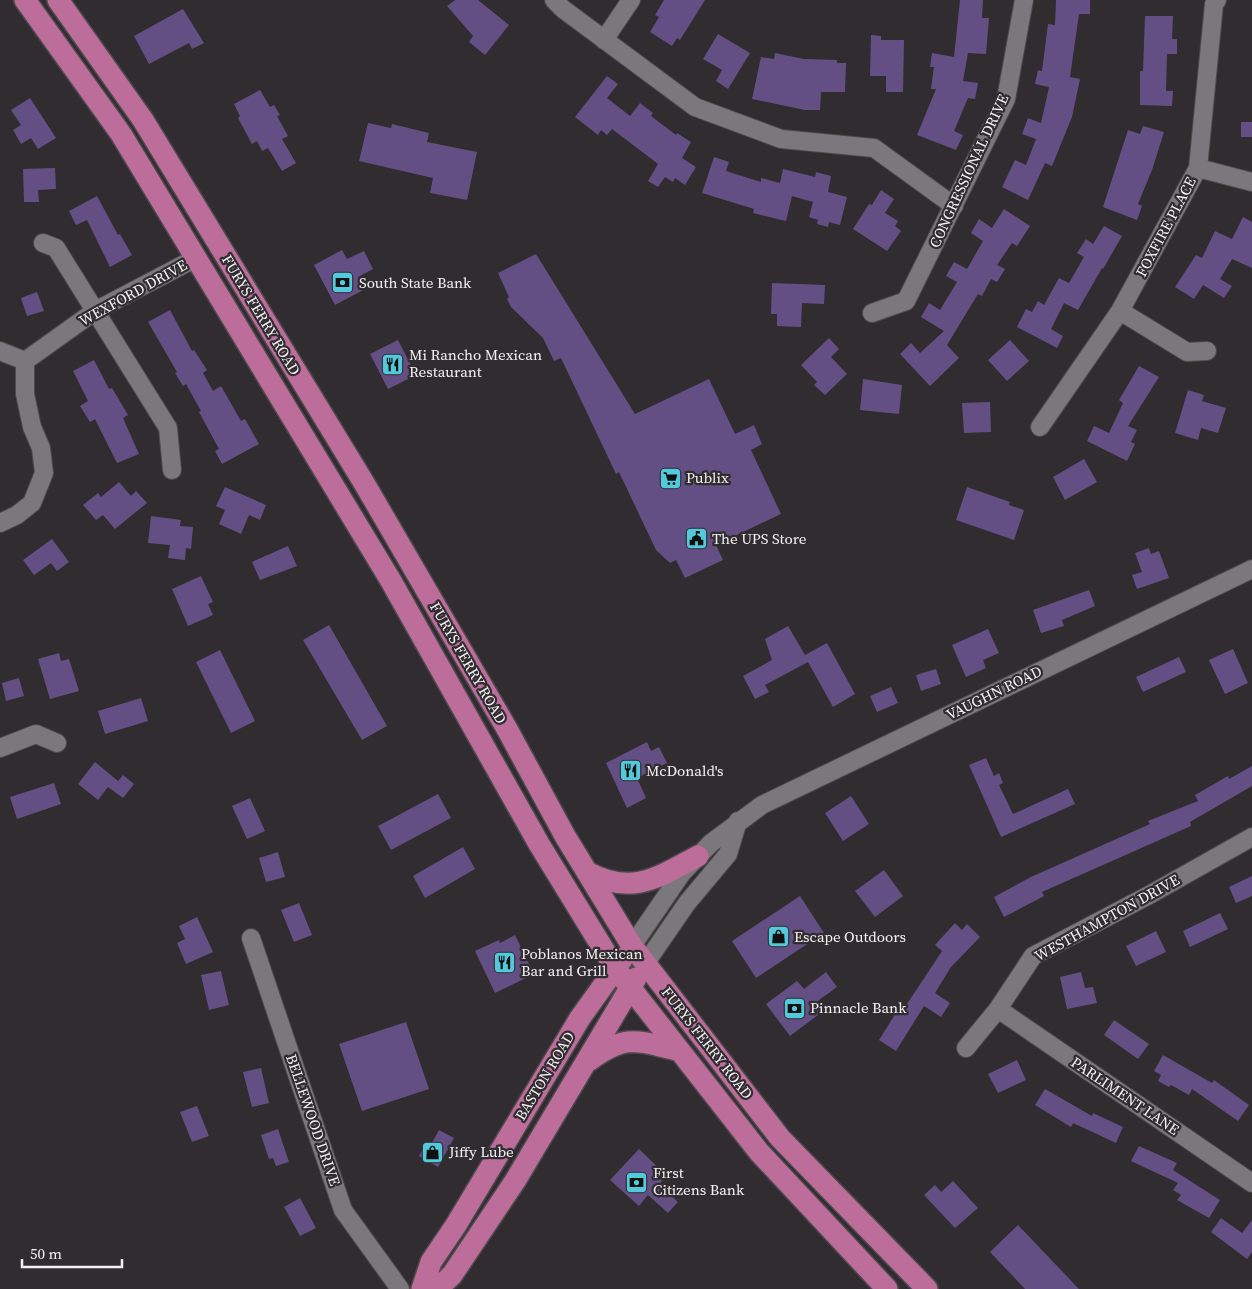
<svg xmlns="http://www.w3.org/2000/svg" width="1252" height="1289" viewBox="0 0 1252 1289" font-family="'Source Serif 4',serif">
	<rect width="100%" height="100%" fill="#302c30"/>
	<path fill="#644f84" d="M455,0H478L509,25L485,55L469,42L473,36L447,6Z
		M664,0H705L680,40L677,38L672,46L650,32L659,17L655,15Z
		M960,0H983L982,18H989L986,54L968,53L963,81L978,83L975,99L968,98L954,131L963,135L956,150L917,135L936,89H931L934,67H930L932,53L954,57Z
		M1056,0H1090V14H1079L1070,77L1080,79L1072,117L1052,166L1045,163L1028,200L1002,187L1015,160L1026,165L1036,139L1022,134L1028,118L1041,123L1049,87L1035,84L1038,70L1042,71L1048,24L1055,25Z
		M183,9L204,43L192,49L189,43L149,64L134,36Z
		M1145,16H1173L1172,39H1177V54H1167L1166,91H1173L1172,106L1140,105V71H1143Z
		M718,34L750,53L728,89L716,81L722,70L703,59Z
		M871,35L881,36V40H904L903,92H886V76H870Z
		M775,53L804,59L837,60V63H846L845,92H821L820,110H805L752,99L761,57L774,59Z
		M607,76L618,84L607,98L630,116L640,103L653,113L651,116L676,135L677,133L691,142L682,158L696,167L685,185L675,178L673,182L665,177L658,187L648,181L658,164L612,129L607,135L601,130L598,135L575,117Z
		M260,90L270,107L274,105L280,115L277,116L288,136L282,139L296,163L282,171L268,148L262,151L257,141L252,144L238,118L240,116L234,104Z
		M30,98L56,138L38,149L31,138L21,144L13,130L21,125L11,110Z
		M1241,122H1252V137H1241Z
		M368,123L391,128L392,124L429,133L427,142L477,152L467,200L430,193L433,178L359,161Z
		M1143,126L1164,132L1152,170L1138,204L1142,206L1137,220L1103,207L1128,130L1140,134Z
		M714,157L729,162L726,171L761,182V178L780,183L783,169L815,177L816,172L831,176L828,192L847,197L840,225L829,222L828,227L817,224L818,220L809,217L813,202L792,196L786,221L753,213L754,209L702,193Z
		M55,168L56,189L38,190L39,202H24L23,169Z
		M881,190L894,199L885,213L898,221L895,226L901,231L887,251L853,229L869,204L872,205Z
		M97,196L118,235L120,234L132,255L110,267L87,220L76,225L69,211Z
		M1004,209L1030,226L1017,246L1012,243L997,265L1005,269L997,282L991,279L982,296L978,294L947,345L959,358L930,386L900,354L911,343L920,353L944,331L921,317L929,303L940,310L957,282L946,276L954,262L967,269L983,241L971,233L979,219L992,228Z
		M1243,217L1252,222V268L1232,259L1220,279L1232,286L1224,298L1203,285L1194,299L1175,287L1196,255L1202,258L1215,231L1232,239Z
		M1104,226L1122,236L1103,269L1102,268L1078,310L1064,303L1051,329L1063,336L1057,348L1017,327L1026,309L1032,312L1038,301L1044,305L1059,278L1069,283L1084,257L1077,253L1086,239L1093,244Z
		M342,250L347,259L364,251L373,269L358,277L365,289L335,305L314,265Z
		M536,254L635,414L709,379L735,434L754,425L762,444L751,450L781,514L716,545L723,560L685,578L676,560L670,563L656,550L619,472L616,474L561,358L554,361L543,338L511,307L507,299L509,297L498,273Z
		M772,283L825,285L824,304L802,303L801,327L777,326V314H771Z
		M37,292L44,311L27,316L21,298Z
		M170,310L192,351L194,350L207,370L203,373L213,391L221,386L241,421L245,419L259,444L222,464L215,451L219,449L199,412L201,411L186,384L183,386L175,373L177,372L148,322Z
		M829,338L839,349L831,357L847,374L825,395L814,385L817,382L801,365Z
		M398,340L416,375L388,389L370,354Z
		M1010,340L1029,361L1007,381L988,360Z
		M94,360L109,389L112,388L128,415L123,418L139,454L117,463L95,419L90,422L80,406L88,401L73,371Z
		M1139,366L1159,377L1128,426L1137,430L1131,442L1135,444L1127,461L1087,441L1094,426L1109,433L1123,403L1119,400Z
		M863,379L902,385L899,414L860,410Z
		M1188,390L1204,395L1202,401L1226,408L1218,433L1201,428L1198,440L1175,433Z
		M990,402L991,432L964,433L962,403Z
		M1084,459L1097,482L1065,500L1053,477Z
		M119,482L131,496L136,491L147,503L115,529L103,515L96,520L83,505L98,493L101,497Z
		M225,487L266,505L260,520L249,515L241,534L219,524L225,510L216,506Z
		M967,487L1010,502L1009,505L1024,510L1014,540L956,520Z
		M151,516L181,520L180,526L193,527L191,549L186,548L185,560L168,558L170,545L148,543Z
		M52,539L69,562L57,571L51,563L34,575L23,560Z
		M288,546L297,566L260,580L252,562Z
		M1149,548L1151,554L1159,551L1169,578L1137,589L1132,575L1142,572L1135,553Z
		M201,576L213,602L208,604L213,615L188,626L172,589Z
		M1089,590L1095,606L1062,620L1064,626L1041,633L1033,610Z
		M329,625L387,726L362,740L303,640Z
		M788,626L805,655L827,643L855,694L833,707L808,662L765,685L769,692L755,699L743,676L772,660L765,639Z
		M988,629L999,653L983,660L986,668L966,677L952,645Z
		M1233,649L1248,683L1225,694L1209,660Z
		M220,650L255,721L231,733L196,662Z
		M59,653L61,661L69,659L79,691L50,699L38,659Z
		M1179,657L1186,672L1143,692L1136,677Z
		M936,669L941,684L921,691L916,675Z
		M19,678L24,696L6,701L2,683Z
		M891,687L898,703L877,712L870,696Z
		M141,698L148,721L105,734L98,711Z
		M647,742L651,751L659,747L667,763L637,778L646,798L627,808L606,763Z
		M986,758L994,776L999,773L1003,783L999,785L1013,814L1068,789L1075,804L1001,837L969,765Z
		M95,762L118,781L123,775L134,784L123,798L108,787L98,800L78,784Z
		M1252,766V786L1190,822L1191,826L1042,892L1044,896L1004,917L994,897L1031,877L1150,824L1148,821L1198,801L1195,795L1228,776L1229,779Z
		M54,783L61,804L17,819L10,797Z
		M438,794L451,818L391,850L378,826Z
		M851,796L869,824L843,841L825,813Z
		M250,798L265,831L247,839L232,806Z
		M463,847L475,869L425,898L413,876Z
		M278,852L285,877L266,882L259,858Z
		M884,870L903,896L875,917L855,891Z
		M1252,876V896L1236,903L1229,887Z
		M800,896L824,933L756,978L732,941Z
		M299,903L312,935L294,942L281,910Z
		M1220,913L1228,929L1190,947L1183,931Z
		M197,917L213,952L186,964L177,943L185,939L179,926Z
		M955,923L962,930L967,924L980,937L951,967L935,993L950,1003L941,1017L924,1006L896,1051L879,1040L901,1005L905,1007L942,951L935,945Z
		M1156,931L1166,952L1136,966L1126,946Z
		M515,935L534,974L495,993L475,951L499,940L500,943Z
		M221,971L229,1005L209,1010L201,975Z
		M826,972L837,987L815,1003L822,1012L790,1036L766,1004L797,981L804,989Z
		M1081,972L1085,988L1093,987L1097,1003L1067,1009L1060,977Z
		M1114,1020L1149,1044L1138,1059L1104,1035Z
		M406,1022L429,1089L362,1111L339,1044Z
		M1163,1055L1212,1083L1214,1080L1249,1105L1238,1121L1192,1089L1189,1095L1171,1085L1169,1087L1158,1081L1161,1075L1154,1071Z
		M1017,1060L1026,1080L998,1093L988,1074Z
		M261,1068L269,1103L252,1107L243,1072Z
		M1045,1089L1092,1116L1093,1113L1123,1127L1116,1143L1073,1123L1071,1127L1035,1105Z
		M197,1106L209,1136L192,1142L180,1112Z
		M278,1129L289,1162L276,1166L273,1158L269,1159L261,1135Z
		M439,1130L454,1138L438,1167L419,1156L425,1145L429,1148Z
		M1139,1146L1177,1163L1173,1170L1220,1200L1209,1218L1177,1200L1181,1195L1173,1190L1178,1183L1131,1161Z
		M639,1149L667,1176L659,1184L678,1202L668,1213L648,1195L639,1206L610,1180Z
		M953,1181L978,1208L955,1228L924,1195L935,1185L941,1192Z
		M300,1198L316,1228L300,1236L284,1207Z
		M1221,1218L1242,1233L1252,1220V1252L1247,1259L1211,1232Z
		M1018,1225L1079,1289H1025L990,1252Z"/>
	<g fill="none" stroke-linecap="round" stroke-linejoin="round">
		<defs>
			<path id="minor" d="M554,0L563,9L695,107L781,139L874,148L954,206
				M604,40L631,0
				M1198,168L1252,182
				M43,243L56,248L168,428L172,470
				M1120,311L1187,352L1207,351
				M872,313L906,301L1006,99L1024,0
				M0,351L25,361
				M1040,427L1120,311L1198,168L1214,4L1217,0
				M0,523L17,515L32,503L44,473L41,448L32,427L25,394V361L95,311L196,258
				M0,748L36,734L57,743
				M251,938L343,1210L400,1289
				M632,946L682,873L711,843L762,805L1252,569
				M645,964L687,903L728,854L738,821
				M998,1009L1252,1183
				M966,1048L998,1009L1033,956L1151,894L1252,837"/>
			<path id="major" d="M25,0L121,134L391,581L539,844L615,968L759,1152L887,1289
				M58,0L143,120L364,483L507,729L565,836L632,946L780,1138L927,1289
				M587,872C632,896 657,878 698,856
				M590,1060C627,1033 638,1041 680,1051
				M422,1289L431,1262L456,1225L580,1018L623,958
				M437,1289L452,1275L515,1181L636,978"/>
		</defs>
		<use href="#minor" stroke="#4d494d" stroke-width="20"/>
		<use href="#major" stroke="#4d494d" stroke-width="24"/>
		<use href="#minor" stroke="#7c777c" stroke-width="18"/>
		<use href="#major" stroke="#bc6d9a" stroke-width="21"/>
	</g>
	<defs>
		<symbol id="bank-square" viewBox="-11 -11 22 22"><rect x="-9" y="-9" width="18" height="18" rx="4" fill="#53cadc" stroke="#302c30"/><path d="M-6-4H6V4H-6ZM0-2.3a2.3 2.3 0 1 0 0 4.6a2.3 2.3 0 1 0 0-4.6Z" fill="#111"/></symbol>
		<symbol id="restaurant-square" viewBox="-11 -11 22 22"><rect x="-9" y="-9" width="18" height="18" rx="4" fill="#53cadc" stroke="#302c30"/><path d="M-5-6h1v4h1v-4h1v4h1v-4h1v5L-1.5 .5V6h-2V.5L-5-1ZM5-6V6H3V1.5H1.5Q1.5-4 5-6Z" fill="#111"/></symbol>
		<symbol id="supermarket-square" viewBox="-11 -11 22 22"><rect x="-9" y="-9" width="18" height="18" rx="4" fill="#53cadc" stroke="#302c30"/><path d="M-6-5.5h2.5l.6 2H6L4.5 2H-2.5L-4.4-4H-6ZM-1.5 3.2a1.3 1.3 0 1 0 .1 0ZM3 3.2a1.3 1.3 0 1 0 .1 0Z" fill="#111"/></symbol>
		<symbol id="civic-square" viewBox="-11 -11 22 22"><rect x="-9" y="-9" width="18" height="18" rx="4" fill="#53cadc" stroke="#302c30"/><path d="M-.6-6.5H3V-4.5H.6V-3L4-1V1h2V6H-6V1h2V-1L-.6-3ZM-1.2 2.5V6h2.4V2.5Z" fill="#111"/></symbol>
		<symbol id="shop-square" viewBox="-11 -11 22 22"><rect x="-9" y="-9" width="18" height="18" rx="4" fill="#53cadc" stroke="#302c30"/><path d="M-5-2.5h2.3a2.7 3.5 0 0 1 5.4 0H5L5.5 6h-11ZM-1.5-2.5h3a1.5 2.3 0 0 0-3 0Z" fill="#111"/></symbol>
	</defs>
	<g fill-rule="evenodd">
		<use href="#bank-square" x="330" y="270" width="25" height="25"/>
		<use href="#restaurant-square" x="380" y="352" width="25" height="25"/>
		<use href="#supermarket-square" x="658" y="466" width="25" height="25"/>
		<use href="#civic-square" x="684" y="526" width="25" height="25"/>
		<use href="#restaurant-square" x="618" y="758" width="25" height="25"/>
		<use href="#shop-square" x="766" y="924" width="25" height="25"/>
		<use href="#restaurant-square" x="492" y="950" width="25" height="25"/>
		<use href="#bank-square" x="782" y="996" width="25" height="25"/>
		<use href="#shop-square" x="420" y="1140" width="25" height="25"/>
		<use href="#bank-square" x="624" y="1170" width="25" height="25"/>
	</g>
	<g text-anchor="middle" stroke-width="4.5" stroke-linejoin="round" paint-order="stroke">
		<g font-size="15" fill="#f4f1f4" stroke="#302c30">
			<text transform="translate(969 171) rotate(-65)" y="5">CONGRESSIONAL DRIVE</text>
			<text transform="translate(1166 227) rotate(-62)" y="5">FOXFIRE PLACE</text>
			<text transform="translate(133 293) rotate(-29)" y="5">WEXFORD DRIVE</text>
			<text transform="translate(261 315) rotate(59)" y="5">FURYS FERRY ROAD</text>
			<text transform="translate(468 663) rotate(60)" y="5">FURYS FERRY ROAD</text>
			<text transform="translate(994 693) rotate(-26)" y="5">VAUGHN ROAD</text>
			<text transform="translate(1107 918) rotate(-29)" y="5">WESTHAMPTON DRIVE</text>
			<text transform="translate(707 1043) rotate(52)" y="5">FURYS FERRY ROAD</text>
			<text transform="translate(545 1076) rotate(-59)" y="5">BASTON ROAD</text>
			<text transform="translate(1125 1096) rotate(34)" y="5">PARLIMENT LANE</text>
			<text transform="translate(313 1120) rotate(71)" y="5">BELLEWOOD DRIVE</text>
		</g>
		<g font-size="15" fill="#f4f1f4" stroke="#302c30" text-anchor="start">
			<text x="359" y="288">South State Bank</text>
			<text x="409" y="360">Mi Rancho Mexican<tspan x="409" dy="17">Restaurant</tspan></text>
			<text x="686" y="483">Publix</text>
			<text x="712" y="544">The UPS Store</text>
			<text x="646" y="776">McDonald's</text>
			<text x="794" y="942">Escape Outdoors</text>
			<text x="521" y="959">Poblanos Mexican<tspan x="521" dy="17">Bar and Grill</tspan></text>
			<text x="810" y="1013">Pinnacle Bank</text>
			<text x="449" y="1157">Jiffy Lube</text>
			<text x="653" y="1178">First<tspan x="653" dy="17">Citizens Bank</tspan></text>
		</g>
	</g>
	<path d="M22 1259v8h100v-8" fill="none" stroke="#f4f1f4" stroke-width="2.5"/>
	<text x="30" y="1259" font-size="15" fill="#f4f1f4" stroke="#302c30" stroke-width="4" paint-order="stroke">50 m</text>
</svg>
